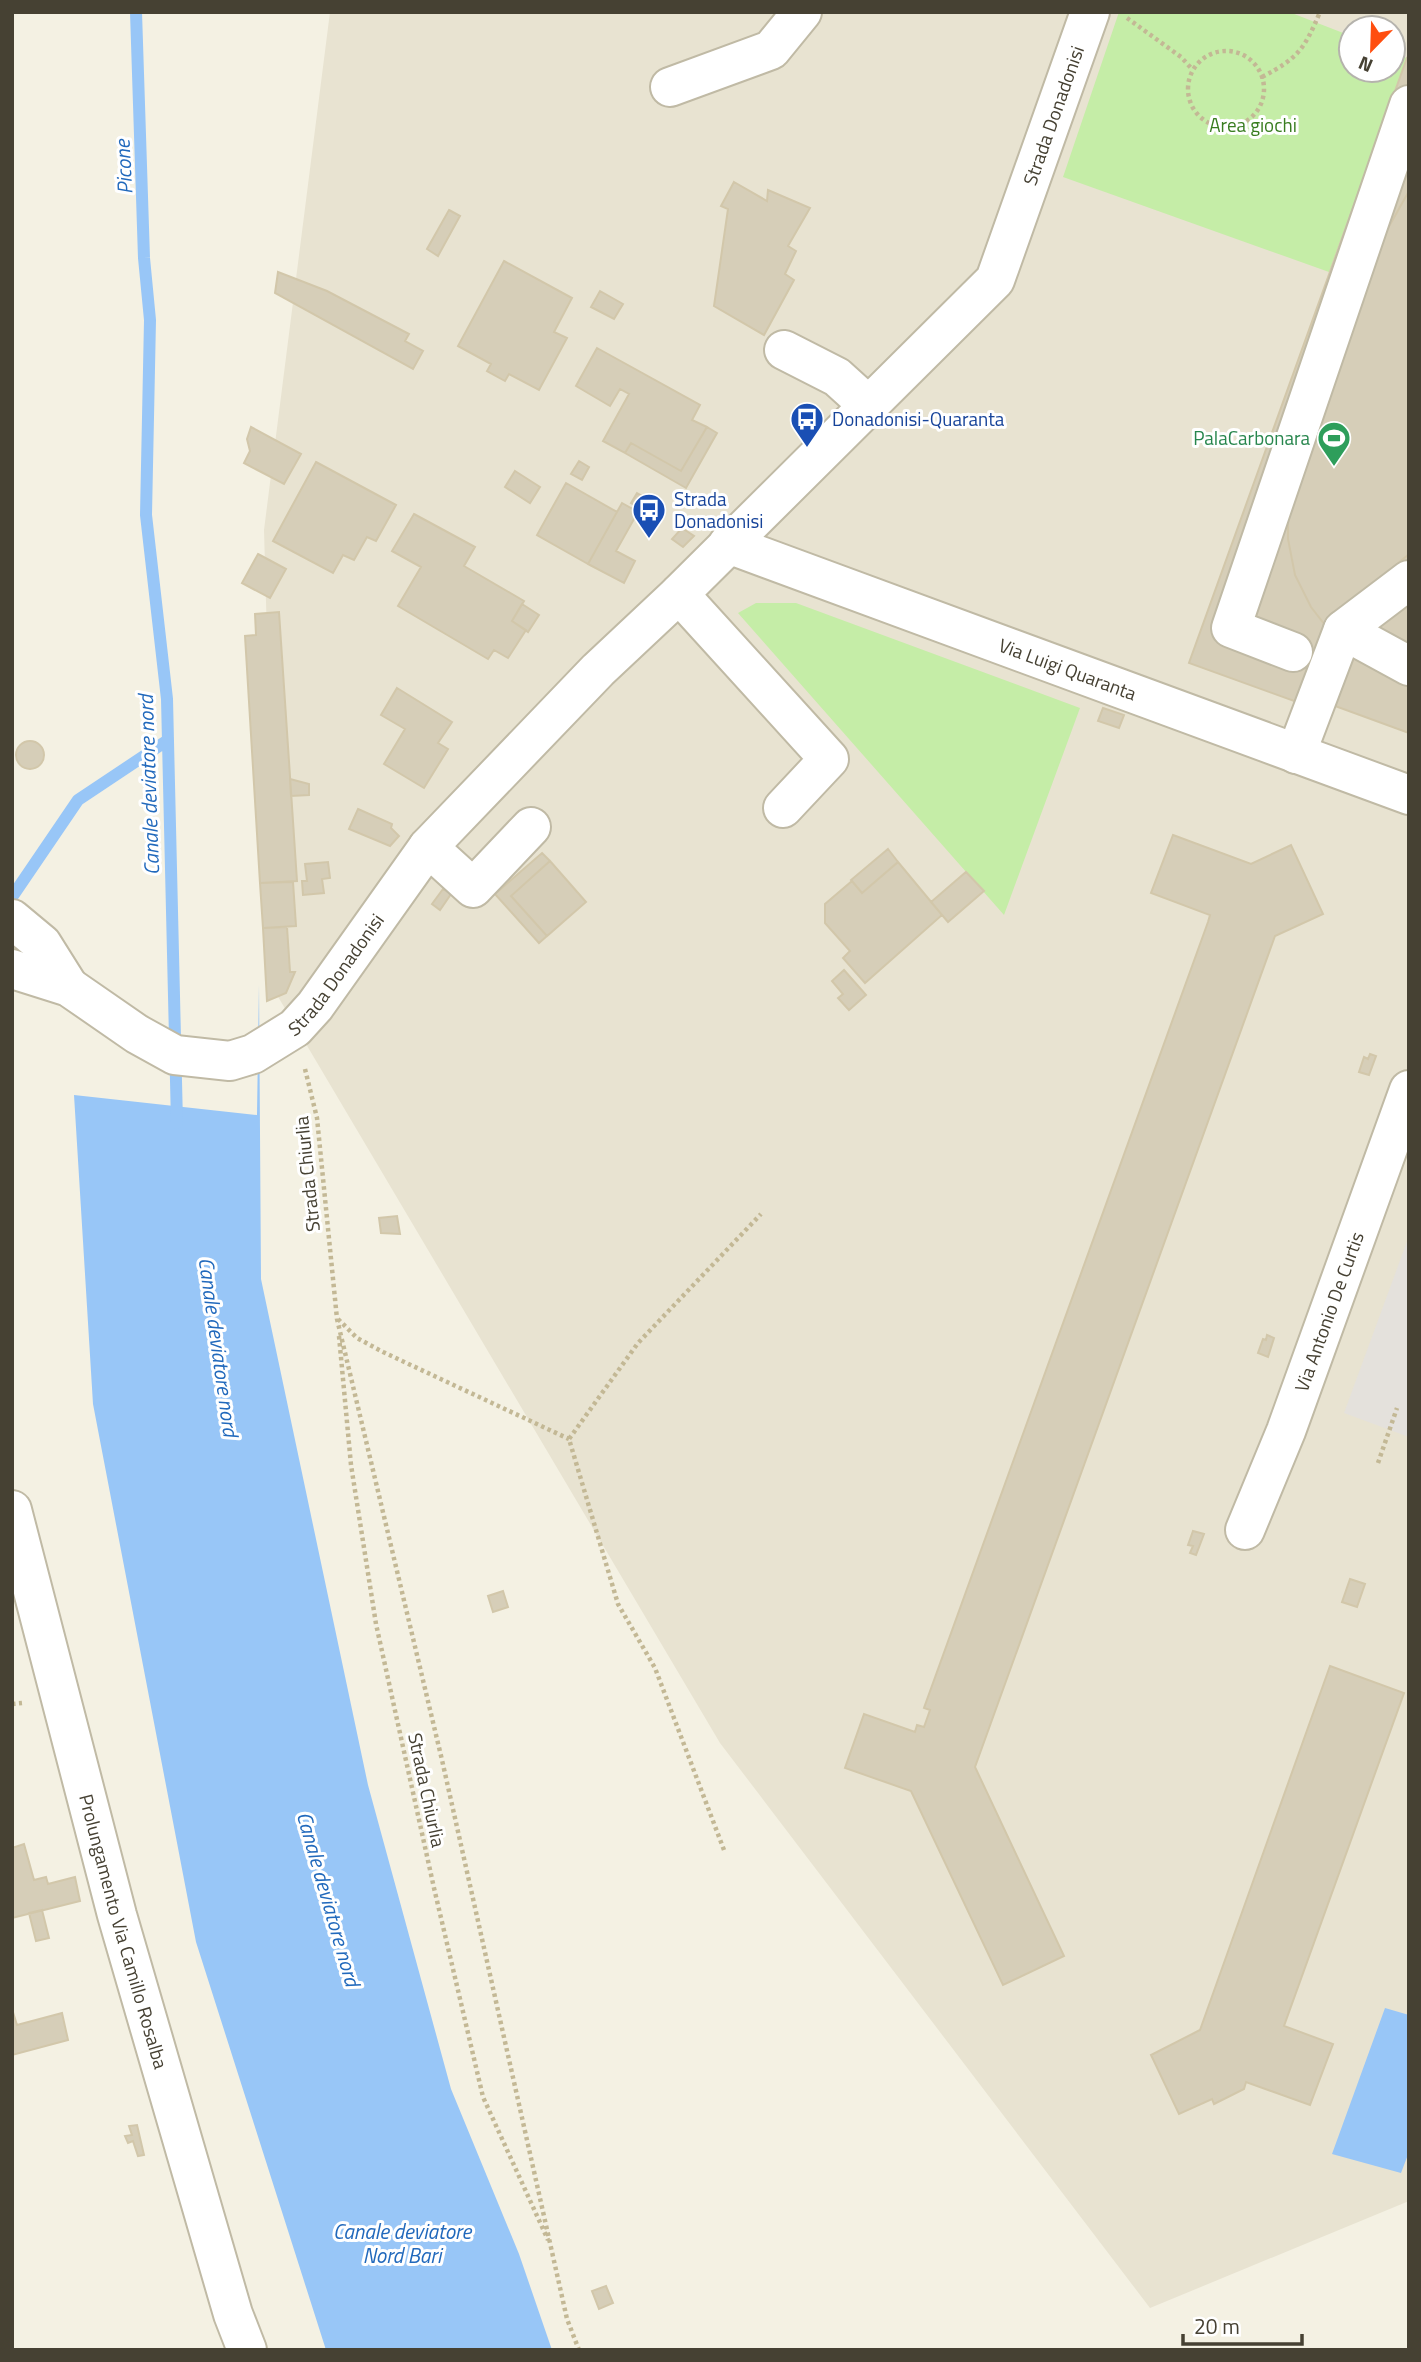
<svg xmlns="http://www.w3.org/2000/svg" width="1421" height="2362" viewBox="0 0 1421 2362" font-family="'Titillium Web',sans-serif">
	<rect width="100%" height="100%" fill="#f4f1e3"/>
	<path fill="#e8e3d1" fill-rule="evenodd" d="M330,12H1409V2201L1150,2308L720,1743L277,995L264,530ZM1351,28H1393V70H1351Z"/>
	<path fill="#c5eda7" d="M1119,12H1289L1351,36V70H1393V53L1407,58L1329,272L1063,177Z
		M756,603H796L1080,708L1004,915L738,613Z"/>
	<path fill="#e4e1dc" d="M1409,1236V1437L1344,1413Z"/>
	<path fill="#98c6f7" d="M259,985L261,1279L368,1785L451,2089L519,2254L552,2350H326L196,1942L93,1404L74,1095L257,1115Z
		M1385,2008L1409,2015V2152L1401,2173L1332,2154Z"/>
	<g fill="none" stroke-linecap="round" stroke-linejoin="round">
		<path stroke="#98c6f7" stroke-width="12" d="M136,12L144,258L150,320L146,515L167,699L177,1123
			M12,897L78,800L168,740"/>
	</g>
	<path fill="#d6ceb8" stroke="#d2c7aa" stroke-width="2" d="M1407,58L1409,59V733L1327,703L1297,702L1189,663Z
		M734,182L767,201L768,190L810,208L788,246L796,251L785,274L794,280L764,335L714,306L728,209L721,206Z
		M1409,191V554L1325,625L1311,607L1295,575L1288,539V516L1387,230Z
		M449,210L460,216L438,256L427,249Z
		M504,261L572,298L554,332L567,338L539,390L509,374L505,381L487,371L491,364L458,346Z
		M278,272L327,291L409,334L405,341L423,351L413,369L275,293Z
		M600,291L623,304L614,319L591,307Z
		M597,348L700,405L692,420L707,427L681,471L631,443L625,453L603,441L629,394L620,389L610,406L576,386Z
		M251,427L301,454L284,484L244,463L250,451L247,439Z
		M707,427L717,433L686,488L625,453L631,443L681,471Z
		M579,461L589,467L582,480L571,474Z
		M316,462L396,505L376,541L367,537L354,560L343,555L333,573L273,541Z
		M515,471L540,487L530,503L505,487Z
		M566,483L617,512L588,564L537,535Z
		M637,493L664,508L659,518L631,503Z
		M622,503L638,512L616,551L635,561L624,583L588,564Z
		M414,514L475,547L464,566L524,601L512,621L526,630L508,658L494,650L488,659L398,606L421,567L392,551Z
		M682,528L694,536L683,547L672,539Z
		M258,554L286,569L270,598L242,583Z
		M522,604L539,615L528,632L512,621Z
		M279,612L297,881L260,883L245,636L256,635L255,614Z
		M397,688L452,722L438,743L448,749L424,788L384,764L405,729L381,715Z
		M1103,708L1124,715L1119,728L1098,721Z
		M16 755a14 14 0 1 1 28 0a14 14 0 1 1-28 0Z
		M290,779L309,784V795L291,796Z
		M358,809L392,824L391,828L399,836L390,846L349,829Z
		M1173,835L1251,864L1291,845L1323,914L1275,936L975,1767L1064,1956L1003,1985L911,1791L845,1768L864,1714L915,1732L917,1725L924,1727L930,1710L924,1708L1208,922L1210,915L1151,893Z
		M888,849L898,862L862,893L851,880Z
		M542,853L550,861L511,896L547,936L539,943L495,894Z
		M550,861L586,902L547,936L511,896Z
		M328,862L330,878L322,879L324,893L303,895L302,881H307L305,864Z
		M898,862L942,915L865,983L843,958L850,951L825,923V904L852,881L862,893Z
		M966,872L984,891L948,922L931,902Z
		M293,882L296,926L263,928L260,883Z
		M443,889L451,894L440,910L432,904Z
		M287,927L290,972H295L286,993L267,1001L263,928Z
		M844,970L866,995L849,1010L838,998L843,994L832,981Z
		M1370,1054L1376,1056L1369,1075L1359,1072L1364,1057L1368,1059Z
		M397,1216L400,1234L381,1233L379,1218Z
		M1267,1335L1274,1338L1268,1357L1258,1353L1263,1339L1266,1340Z
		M1193,1531L1204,1534L1196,1555L1190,1553L1193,1546L1188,1545Z
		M1350,1579L1365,1584L1357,1607L1342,1602Z
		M503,1591L508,1607L493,1612L488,1596Z
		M1330,1666L1404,1693L1284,2026L1333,2044L1310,2105L1246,2082L1244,2089L1214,2104L1212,2099L1179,2114L1151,2055L1200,2030Z
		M24,1844L34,1880L46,1877L48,1884L75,1877L80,1901L12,1918V1848Z
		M42,1910L49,1938L36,1941L29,1913Z
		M12,2009L17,2025L62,2013L68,2040L12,2055Z
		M137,2125L144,2155L138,2156L133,2141L128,2143L125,2136L132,2135L129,2126Z
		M606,2286L613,2303L599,2309L592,2291Z"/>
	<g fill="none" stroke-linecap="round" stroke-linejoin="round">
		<defs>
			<g id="minor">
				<path d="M670,87L771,50L802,12"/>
				<path d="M784,350L837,377L869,406"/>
				<path id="s1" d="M728,544L1409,795"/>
				<path d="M679,594L829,759L783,808"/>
				<path d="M1343,630L1409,666"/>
				<path d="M1293,652L1231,628L1409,105"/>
				<path d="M1296,754L1343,630L1409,580"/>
				<path d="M428,847L473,888L531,827"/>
				<path d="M12,919L42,944L69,987"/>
				<path id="s2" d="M12,969L69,987L137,1034L175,1055L230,1061L253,1054L295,1028L315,1006L428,847L598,670L679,594L995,280L1090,12"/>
				<path id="s3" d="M12,1510L117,1915L233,2314L247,2350"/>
				<path id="s4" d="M1245,1530L1286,1431L1409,1090"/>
			</g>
		</defs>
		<use href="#minor" stroke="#c0baa5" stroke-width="42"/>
		<path stroke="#c3b895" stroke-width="4.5" stroke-dasharray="3.5 3.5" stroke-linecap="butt" d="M1127,18L1181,57L1192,69
			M1188 89a38 38 0 1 1 76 0a38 38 0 1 1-76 0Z
			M1262,77C1298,58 1304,50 1320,12
			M305,1069L317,1118L337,1319L442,1760L567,2319L579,2350
			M338,1319L357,1338L383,1352L569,1439
			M339,1336L351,1465L376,1624L434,1888L483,2097L548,2240
			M1378,1463L1397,1408
			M12,1704L22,1703
			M724,1850L655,1668L618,1604L569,1439L638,1343L761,1214"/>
		<use href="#minor" stroke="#fff" stroke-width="38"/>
	</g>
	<defs>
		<symbol id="bus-pin" viewBox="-11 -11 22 30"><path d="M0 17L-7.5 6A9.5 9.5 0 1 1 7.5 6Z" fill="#1a4fb4" stroke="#fff"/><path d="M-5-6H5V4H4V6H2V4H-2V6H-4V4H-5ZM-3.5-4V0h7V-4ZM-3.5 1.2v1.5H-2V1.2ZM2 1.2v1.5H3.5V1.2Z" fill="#fff"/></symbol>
		<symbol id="stadium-pin" viewBox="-11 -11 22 30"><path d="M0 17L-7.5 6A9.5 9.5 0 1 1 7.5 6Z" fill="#2e9e5b" stroke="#fff"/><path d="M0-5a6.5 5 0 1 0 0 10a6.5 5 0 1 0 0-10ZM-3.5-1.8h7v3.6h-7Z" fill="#fff"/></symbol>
	</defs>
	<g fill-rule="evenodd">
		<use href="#bus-pin" x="788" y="400" width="38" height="52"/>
		<use href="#stadium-pin" x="1315" y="419" width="38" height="52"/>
		<use href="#bus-pin" x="630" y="491" width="38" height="52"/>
	</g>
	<g text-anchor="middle" stroke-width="6" stroke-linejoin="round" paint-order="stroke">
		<g font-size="19" fill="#464133" stroke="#fff">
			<text dy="7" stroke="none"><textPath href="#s2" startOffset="1516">Strada Donadonisi</textPath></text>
			<text dy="7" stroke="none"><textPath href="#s1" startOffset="362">Via Luigi Quaranta</textPath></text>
			<text dy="7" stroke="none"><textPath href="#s2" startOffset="382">Strada Donadonisi</textPath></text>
			<text transform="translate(307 1174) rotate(-96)" y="7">Strada Chiurlia</text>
			<text dy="7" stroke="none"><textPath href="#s4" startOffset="234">Via Antonio De Curtis</textPath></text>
			<text transform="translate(427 1790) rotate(78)" y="7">Strada Chiurlia</text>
			<text dy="7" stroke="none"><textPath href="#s3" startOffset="436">Prolungamento Via Camillo Rosalba</textPath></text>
		</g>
		<g font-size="19" fill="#397d20" stroke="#fff">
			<text x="1253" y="132">Area giochi</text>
		</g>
		<g font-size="19" fill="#164399" stroke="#fff" text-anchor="start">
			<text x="832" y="426">Donadonisi-Quaranta</text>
			<text x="674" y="506">Strada<tspan x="674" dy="22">Donadonisi</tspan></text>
		</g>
		<g font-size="19" fill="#27864d" stroke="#fff" text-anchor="end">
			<text x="1310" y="445">PalaCarbonara</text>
		</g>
		<g font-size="21" font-style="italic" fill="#2169bc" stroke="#fff">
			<text transform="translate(124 167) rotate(-93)" y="7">Picone</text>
			<text transform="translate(149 785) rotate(-92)" y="7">Canale deviatore nord</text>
			<text transform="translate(218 1347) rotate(82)" y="7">Canale deviatore nord</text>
			<text transform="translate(328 1899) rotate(74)" y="7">Canale deviatore nord</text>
			<text x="402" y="2239">Canale deviatore<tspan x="402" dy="24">Nord Bari</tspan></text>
		</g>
	</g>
	<rect width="1421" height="2362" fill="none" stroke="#464133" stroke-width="28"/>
	<g transform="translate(1372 49) rotate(203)"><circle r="33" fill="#ffffff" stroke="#b5b3ad" stroke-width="2"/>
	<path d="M0-5L12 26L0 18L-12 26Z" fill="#ff4e0f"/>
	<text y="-10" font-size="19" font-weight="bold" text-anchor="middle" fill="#464133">N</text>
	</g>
	<path d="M1183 2334v10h119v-10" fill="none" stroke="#464133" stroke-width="3.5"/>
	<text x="1194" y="2334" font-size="21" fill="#464133" stroke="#ffffff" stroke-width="5" paint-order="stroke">20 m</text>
</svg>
